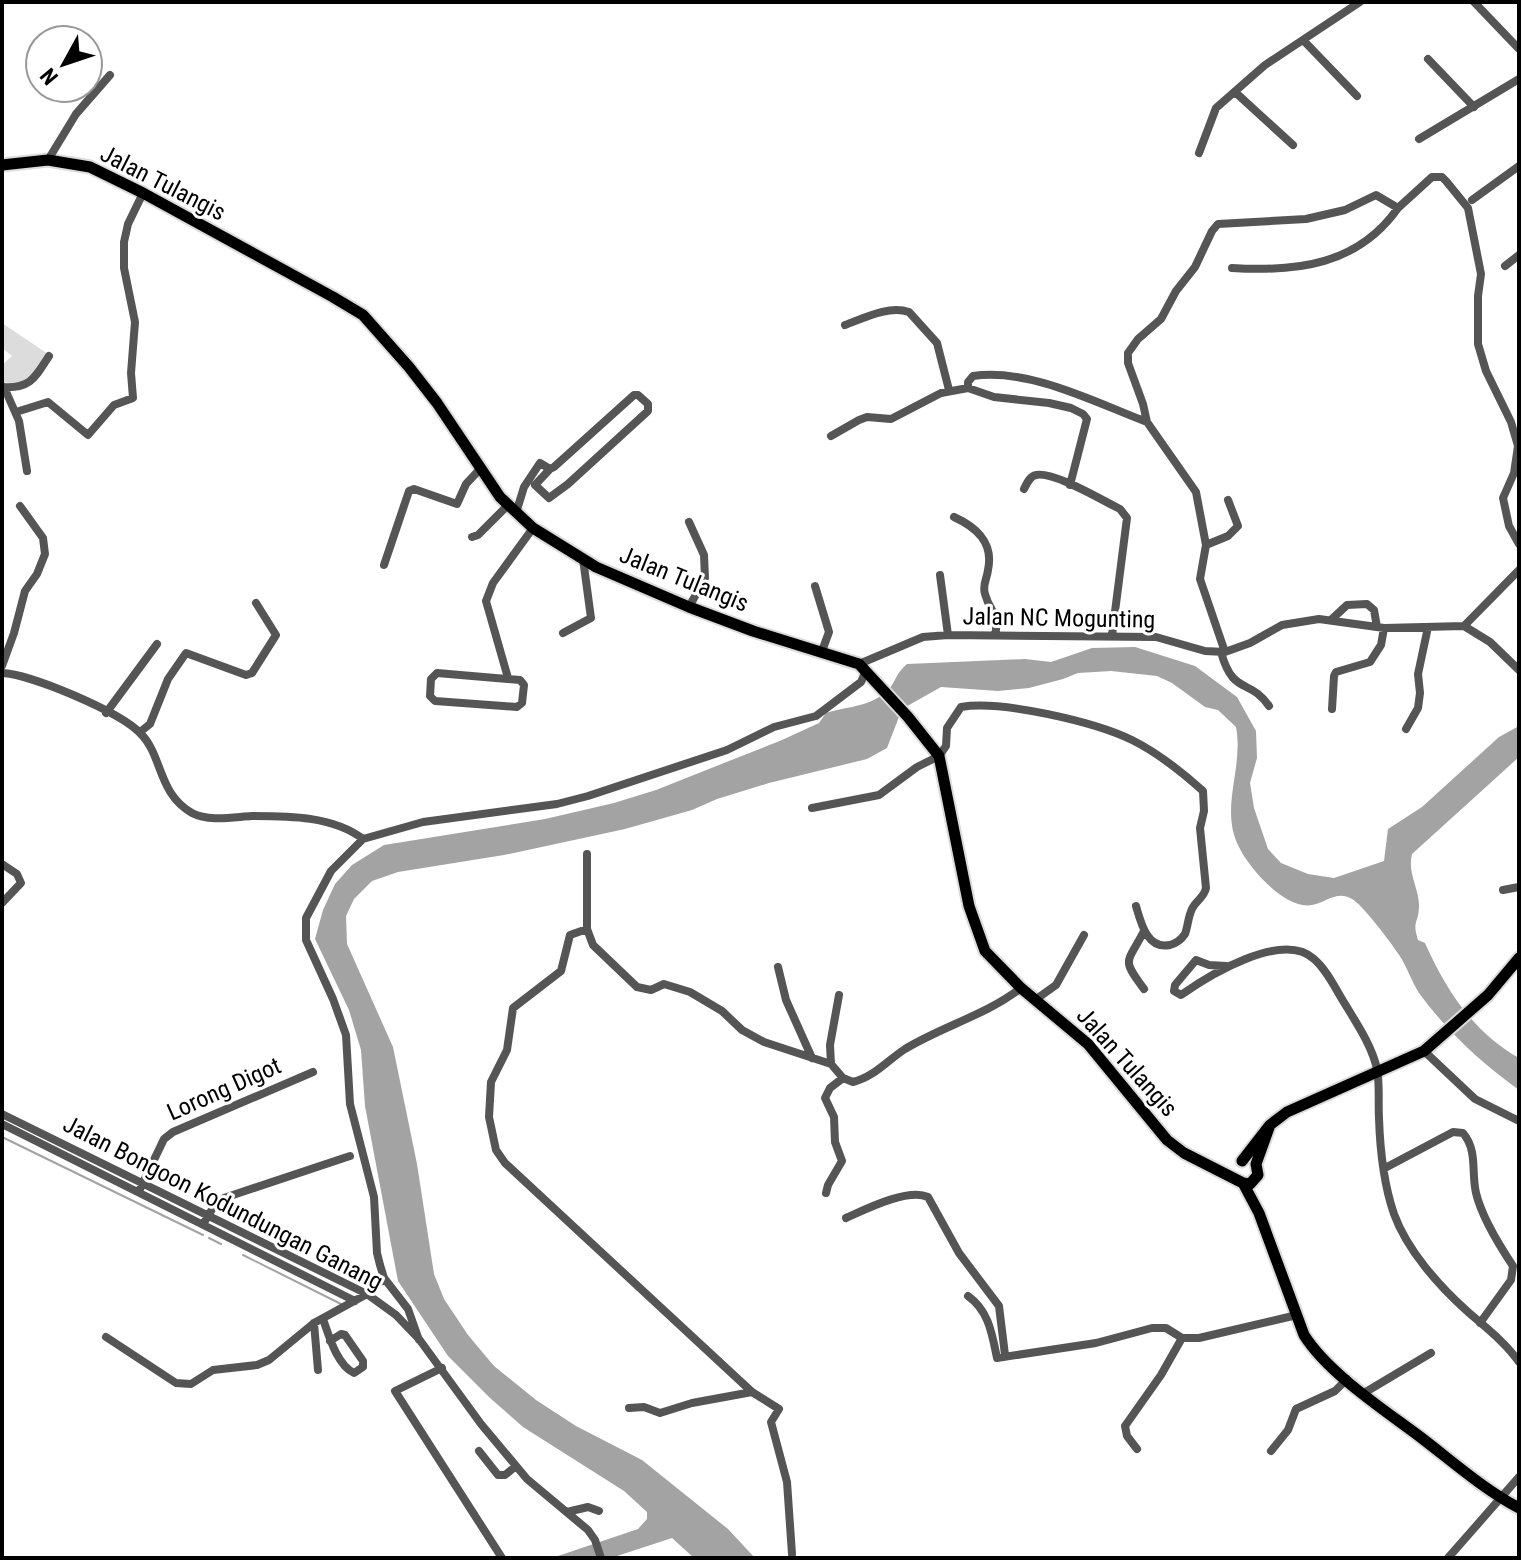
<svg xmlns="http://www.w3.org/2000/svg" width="1521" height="1560" viewBox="0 0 1521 1560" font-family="'Roboto Condensed',sans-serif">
	<rect width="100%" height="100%" fill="#fff"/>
	<path fill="#dcdcdc" d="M2,323L48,354L28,382L16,384L2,382V365L12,356L2,348Z"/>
	<path fill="#a3a3a3" d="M1135,647L1195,666L1237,697L1256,731L1257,758L1250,783L1254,808L1268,849L1281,863L1308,874L1334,878L1384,861L1388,829L1422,807L1499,737L1519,726V757L1412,854C1407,874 1420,889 1419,908C1418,924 1412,921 1418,940L1425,943C1446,990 1473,1032 1519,1058V1090C1481,1063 1446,1030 1419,993C1411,981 1407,966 1399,955C1393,945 1361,903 1352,899C1337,890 1327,902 1312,905C1285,910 1249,868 1239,847C1219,809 1244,768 1236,727L1218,710L1205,707L1172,683L1157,676L1111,671L1078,673L1063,679L1029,688L998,691L941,687L902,709L887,748L867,759L769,783L717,799L692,810L625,829L504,855L398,872L372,881L354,899L346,916L347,944L393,1047L417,1164L434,1274L444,1299L468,1335L494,1366L536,1400L576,1426L642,1460L728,1529L755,1558H694L672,1538L611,1558H552L638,1529L647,1519V1512L624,1491L523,1427L489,1397L448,1356L398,1281L365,1106L361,1050L349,1010L315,939L323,910L335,884L352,865L384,845L545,819L614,803L656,790L782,740L819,723L826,713C848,706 871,707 888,690C896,682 895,674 907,664L1025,659L1051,662L1092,648Z"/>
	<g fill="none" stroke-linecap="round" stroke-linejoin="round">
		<path stroke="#a3a3a3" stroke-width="2" d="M2,1137L203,1235
			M209,1238L221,1244
			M243,1255L341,1304"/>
		<defs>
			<path id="major" d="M2,165L48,160L90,167L143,193L333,297L363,315L409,367L437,403L500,497L533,528L596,567L689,607L753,631L859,664L908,717L939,756L969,906L985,951L1021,988L1088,1044L1167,1140L1184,1153L1243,1183L1250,1184L1258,1175L1256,1164L1270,1125
				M1242,1161L1270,1125L1287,1112L1424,1051L1488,995L1519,958
				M1243,1183L1259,1213L1304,1335C1328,1373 1383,1409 1419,1436C1452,1461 1483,1489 1519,1508"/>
		</defs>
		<use href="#major" stroke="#dbdbdb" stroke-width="15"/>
		<path stroke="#555" stroke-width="8" d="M1474,2L1519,49
			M1303,40L1357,96
			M1428,59L1474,107
			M1235,92L1293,145
			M1419,139L1519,79
			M1199,153L1216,108L1265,65L1360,2
			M48,160L76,114L110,75
			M1472,200L1519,166
			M1505,266L1519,255
			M1232,268C1297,272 1358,265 1398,208
			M845,325C864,318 889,305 909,312L937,343L949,390
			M2,387C30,389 35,378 49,356
			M4,387L19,421L27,471
			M968,388V382L973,376C1030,368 1094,402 1147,422
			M16,412L48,402L88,435L114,405L133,398L131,373L135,322L124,268V242L128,224L143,193
			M831,436L859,420L867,417L891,419L941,393L968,388L994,397L1049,403L1071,408L1083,414L1087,419L1070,485
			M1024,489C1027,483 1030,476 1036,475C1054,471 1103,501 1120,509L1127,518L1112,635
			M516,513L524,487L540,463L550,469L554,467L634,395H638L648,404V411L568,484L549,498L535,485L550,469
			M954,517C976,527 994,542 988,570C987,579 982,585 985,594C990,613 1000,612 995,635
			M472,537L478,535L508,505
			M1206,545L1228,536L1238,526L1228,500
			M384,565L409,491L414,489L457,504L466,484L480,469
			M940,575L948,635
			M815,586L829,632L822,651
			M689,607L705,578L704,555L689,522
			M1332,619L1347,605L1367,604L1374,610L1377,627
			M1464,626L1490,642L1519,670
			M563,633L591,618L583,559
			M1221,652C1233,696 1250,678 1269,706
			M1225,652L1200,579L1206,545L1196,492L1147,422L1143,404L1128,363V353L1138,339L1161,319L1176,291L1195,267L1212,231L1218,224L1306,219L1345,210L1376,195L1398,208L1432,177H1442L1446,181L1468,208L1481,274L1478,296V344L1486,371L1511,422L1518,446L1514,473L1503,498L1509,526L1519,544
			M859,664L923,637L948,635L1156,637L1205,651L1225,652L1250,643L1282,625L1319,619L1384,628L1464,626L1519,570
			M2,666L14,633L25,591L37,574L45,554L43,538L20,506
			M2,673C31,674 120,712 140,733C163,755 157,793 192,813C209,822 234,817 252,816C289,816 333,816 363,839
			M437,673L520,680L524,685L522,703L517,707L435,701L430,696L431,679Z
			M508,678L486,601L493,583L533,528
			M1332,709L1334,676L1336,672L1370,662L1381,645L1384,628
			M106,713L157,644
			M1406,729L1418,708L1420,693L1418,674L1428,627
			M140,732L150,724L168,679L186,653L246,675L252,673L276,635L256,603
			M812,808L879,795L917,767L939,756L946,746L947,728L961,707C1002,700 1095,722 1132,740C1158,753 1182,772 1203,791L1204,811L1200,828L1206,888C1204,898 1196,900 1192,909C1188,917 1188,926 1185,934C1181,940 1177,943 1170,945C1147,950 1141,923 1136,906
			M587,854V929L593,945L637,987L651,990L664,984L690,992L722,1011L742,1030L764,1042L831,1064L843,1078L853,1082C874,1077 888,1060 905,1049C943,1026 986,1015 1021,988
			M2,864L17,874L21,883L2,903
			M1503,890L1519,887
			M587,929L570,935L561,971L513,1008L507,1050L491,1082L489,1117L496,1150L505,1163L752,1392L779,1409L771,1422L787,1482L792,1554
			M1144,931C1127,964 1121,958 1144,989
			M1226,966L1209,965L1196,960L1175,985L1174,991L1181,995C1208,976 1282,930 1314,959C1327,970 1336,990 1345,1004C1357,1024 1372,1046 1377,1069C1380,1085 1378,1102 1379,1118C1380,1149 1384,1185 1394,1214C1407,1250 1439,1286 1467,1311C1485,1327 1505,1342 1519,1362
			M778,967L786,1000L812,1058
			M1035,1000L1056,985L1084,935
			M1424,1051L1475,1099L1519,1121
			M831,1064L830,1045L839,995
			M2,1114L367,1294L396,1315L419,1339L481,1424L527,1479L588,1530L595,1540L601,1558
			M2,1124L355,1301
			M1385,1168L1453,1132L1463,1133C1478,1151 1471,1172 1476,1193C1482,1218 1499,1245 1513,1266L1511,1280L1480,1323
			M140,1189L164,1139L173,1132L313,1072
			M826,1193L828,1185L842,1161L835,1142L834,1117L825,1098L830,1088L843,1078
			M846,1218C866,1209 908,1188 928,1197L959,1253L999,1306L1005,1355
			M205,1221L214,1206L224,1198L350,1156
			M968,1296C989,1311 992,1334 997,1358L1096,1343L1152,1328H1166L1182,1338H1199L1297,1315
			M323,1319C329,1336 337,1365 354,1373L363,1367V1361L345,1335L341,1334L330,1341
			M314,1323L318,1370
			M106,1337L176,1383L191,1384L213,1370L257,1365L269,1360L314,1323L367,1294L384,1278
			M419,1340L408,1309L384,1278L380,1265L377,1253L374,1197L350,1104L346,1035L333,999L306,940V918L331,871L363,839L423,822L557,804L588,796L727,750L774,727L816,716L861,682L866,671
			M442,1368L395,1391L502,1558
			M1364,1393L1431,1353
			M629,1408L644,1407L660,1413L692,1403L752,1392
			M1137,1449L1127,1436L1125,1426L1161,1375L1182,1338
			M479,1451L498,1475H505L516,1466
			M1271,1451L1288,1430L1296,1409L1335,1391L1347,1379
			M567,1512L588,1507L599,1511
			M1448,1558L1519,1477"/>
		<use href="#major" stroke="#000" stroke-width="11"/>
	</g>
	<g text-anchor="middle" stroke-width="6" stroke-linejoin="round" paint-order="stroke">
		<g font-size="24" fill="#000" stroke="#fff">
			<text transform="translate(163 183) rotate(27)" y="8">Jalan Tulangis</text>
			<text transform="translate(684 579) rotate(22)" y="8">Jalan Tulangis</text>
			<text transform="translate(1059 618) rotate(1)" y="8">Jalan NC Mogunting</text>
			<text transform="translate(1127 1062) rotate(48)" y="8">Jalan Tulangis</text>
			<text transform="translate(224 1089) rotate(-24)" y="8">Lorong Digot</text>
			<text transform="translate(223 1203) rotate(27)" y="8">Jalan Bongoon Kodundungan Ganang</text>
		</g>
	</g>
	<rect width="1521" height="1560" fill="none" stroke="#000000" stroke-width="8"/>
	<g transform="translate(64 64) rotate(230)"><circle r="38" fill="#ffffff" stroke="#999999" stroke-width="2"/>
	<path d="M0-6L14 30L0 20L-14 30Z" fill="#000000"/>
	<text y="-12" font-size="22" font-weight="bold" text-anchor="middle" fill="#000000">N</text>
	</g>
</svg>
